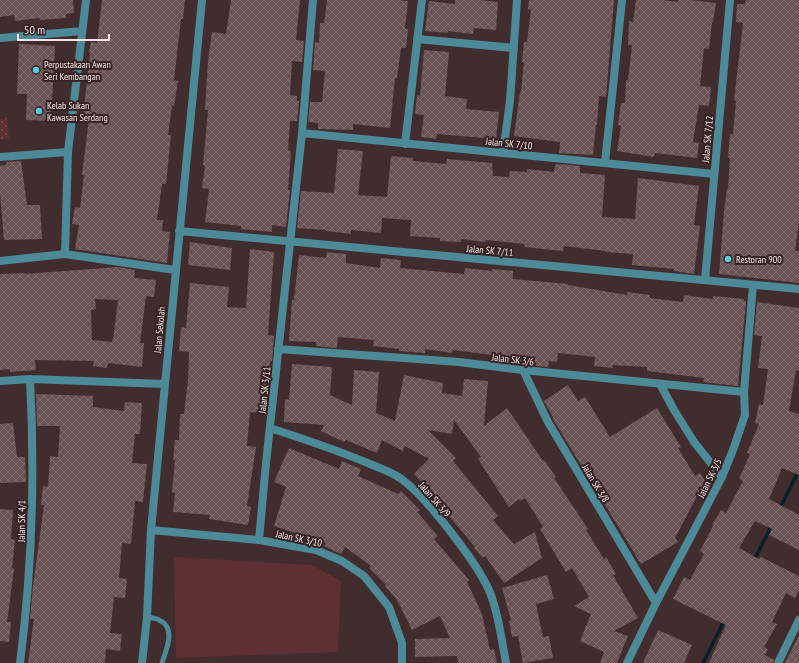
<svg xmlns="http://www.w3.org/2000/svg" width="799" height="663" viewBox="0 0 799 663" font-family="'PT Sans Narrow',sans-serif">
	<defs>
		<pattern id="park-dots" width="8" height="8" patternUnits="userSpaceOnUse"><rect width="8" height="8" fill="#5e3033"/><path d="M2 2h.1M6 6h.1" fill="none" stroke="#764e51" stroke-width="1.8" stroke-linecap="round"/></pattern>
		<pattern id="building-cross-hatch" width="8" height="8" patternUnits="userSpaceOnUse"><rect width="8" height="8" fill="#6a5354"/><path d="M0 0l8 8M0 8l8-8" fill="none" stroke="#806c6d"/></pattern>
	</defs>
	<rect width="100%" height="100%" fill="#422d2e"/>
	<path fill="#5e3033" d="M174,557L312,565L341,581L338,652L176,658Z"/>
	<path fill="url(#park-dots)" d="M7,118L9,139L0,140V119Z"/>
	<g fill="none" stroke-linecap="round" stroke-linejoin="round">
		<path stroke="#052127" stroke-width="3.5" d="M779,510L799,470
			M754,560L772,525
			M703,663L725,619"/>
	</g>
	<path fill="url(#building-cross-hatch)" fill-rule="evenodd" d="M0,0H73L74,13L66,14V18L40,20L39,18L15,21L14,15L0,17Z
		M102,0H185L183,19H181L174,80L178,81L174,106H172L168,135H171L166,184H162L157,220H163L162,231L170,232L167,263L75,249L79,225L72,224L75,207L80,208L84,175H82L89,118L83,117L90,53L89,52L91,42L97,43Z
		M231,0H300L296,40L304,41L302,62L292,61L290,95L297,96V101H299L297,121H290L288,150L291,151L288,190H290L286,227L272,225V232L241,229V226L205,222L209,189L202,188L205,166L203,165L208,110H205L208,60L212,32L226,34Z
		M327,0H398L408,1L405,28L408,29L406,48H401L397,78H395L390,128L353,124V130L318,129V123L308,122L310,102H322L325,71L313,70L315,42L319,43L320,23H324Z
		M455,0H479L498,2L496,30L474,28L473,34L448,31L447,33L425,31L429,1L455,4Z
		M529,0H614L606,97L599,96L597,125L596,124L593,155L559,153L560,142L514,136L520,92H521L524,62H522L524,42H527L531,10L528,9Z
		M636,0H662L678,2V0H691L716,3L713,22H712L709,49L704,48L700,86L711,87L709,106L699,105L693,142L699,143L697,158L655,153L654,157L617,151L621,126L618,125L621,103H625L626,80H628L632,45H628L629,21L633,22Z
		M746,0H799V221L795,251H799V283L719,274L724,212L727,188H728L730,158H728L730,134H733L736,101L734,100L743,23L736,22L737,4H745Z
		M19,44L55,46L51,121L26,120L27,94H17Z
		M424,50L449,52L445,96L467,99L466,109L499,112L496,139L437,134L436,139L421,137L424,115L415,114L417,95L420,96Z
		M338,149L363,151L358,195L387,197L391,156L413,158V161L446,164L447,159L492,163L493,176L509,177L510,171L527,172V169L554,172L555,165L558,164L580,166V173L605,175L602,217L635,219L638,178L699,186L694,225L700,226L694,274L674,271V269L632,265L633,254L606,252V251L564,246L563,251L524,247L525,244L486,240L485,242L461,239V242L440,241V238L410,236L411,220L382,218L381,233L351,230V234L326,231V230L297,228L301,191L334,193Z
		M21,161L27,205H40L42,239L4,240L0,193V166L6,165V162Z
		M190,242L232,248L230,270L188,265Z
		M250,249L274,252L268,335L274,336L272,361H270L266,413L250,412L247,446L256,447L247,506L251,507L248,525L209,519L210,515L173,512L175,493L172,492L175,460H173L175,440H179L180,414H184L188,380L189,352L179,351L181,327L186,328L190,283L229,287L227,307L246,308Z
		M327,252L346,254V263L380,268L381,258L401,260L400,268L464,274L465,268L492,271V269L513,271V279L568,284V285L627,295V292L650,295V298L683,302L684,295L713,299V296L744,299V301H746L738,386L703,382L704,378L647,371V367L613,365V368L594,366L595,357L558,353L557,362L549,361L548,367L536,366V363L506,360L507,357L453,350L452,353L425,349V353L399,351V349L373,346L374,340L338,337L337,348L316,346V342L289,341L292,300H294L299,255L326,258Z
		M118,267L135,270L134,278L156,280L154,297L146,296L140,343H144L142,367L108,363L107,368L93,366L94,361L35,360L36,370L10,372V369L0,370V274L25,273V274ZM95,299L118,300L113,340H112V342L92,340L91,310L96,309Z
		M757,302L799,308V371L796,370L789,411L799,414V475L782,468L769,499L799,515V550L769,535L772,529L755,521L739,548L759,559L761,557L799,576V590L795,598L786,593L772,622L777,624L764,647L768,649L765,655L774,660L773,663H709L726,625L673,599L684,577L690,580L704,554L700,551L713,526L712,525L721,510L726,513L743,481L739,479L750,454L747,453L759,424L755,423L759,404L763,405L768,369L758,368L762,336L754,335Z
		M292,364L332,367L330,395L352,405L354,370L379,372L376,413L395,421L404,375L443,383L442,393L462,396L464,379L488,381L484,426L507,408L543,461L544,460L556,477L554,478L588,529L586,530L604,559L606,557L616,574L613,575L638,618L614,631L628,636L617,663H600L604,652L580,641L591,614L574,606L589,597L572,568L566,572L540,529L543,527L525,498L520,501L519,499L509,507L478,459L481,457L454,420L452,434L428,430L456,458L453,461L498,516L493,520L514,544L535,532L542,558L504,583L485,556L483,558L474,548L475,547L433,497L435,496L414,474L429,459L405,446L403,451L382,440L377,453L346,440L344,442L321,431L324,425L284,422L285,399L289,400Z
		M568,385L578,401L585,397L610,437L657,408L681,447L678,448L695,476L700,473L705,481L675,538L678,542L641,564L553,419V417L544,401Z
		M36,394L93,396V407L124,411L125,402L142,403L140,434H135L132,463L147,464L143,502L135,501L131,544L122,543L119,578L127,579L125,598L114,597L110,633L122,634L120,651L106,649L105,663H28L34,619H30L33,586L44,505H41L43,486L48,487L50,456L58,457L60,426H37Z
		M13,423L17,457H25L26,482L0,483V424Z
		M289,448L339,469L342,461L361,469L358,476L398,494L401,491L420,510L417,512L438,536L434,539L469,580L467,582L482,614L490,650L494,649L497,663H458L457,656L415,657V639L450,638L440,616L412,630L397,600L385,586L386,585L369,568L371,566L345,547L341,554L324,546L326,543L274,526L286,487L274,482Z
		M0,509L13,510L11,539L15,540L12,568L14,569L7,622H11L9,642L0,641Z
		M547,575L554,599L536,604L543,637L549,636L553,658L523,663L518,636L512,637L509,621L511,620L502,588Z
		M658,630L692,645L684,663H643Z
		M799,635V663H785Z"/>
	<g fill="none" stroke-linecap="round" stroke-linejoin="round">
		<path stroke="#4c8a98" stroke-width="5" d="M147,617C151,618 156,618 159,620C177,628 166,650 162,663"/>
		<path stroke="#4c8a98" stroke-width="8" d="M0,38L82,31
			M417,39L514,48
			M302,133L714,174
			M405,144L422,0
			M503,153L510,101L517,0
			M0,157L68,152
			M605,163L622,0
			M179,231L799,289
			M65,254L68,152L86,0
			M0,261L65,254L175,270
			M705,280L730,0
			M278,349L459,362L523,370L744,392
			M523,370L548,422L656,603
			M0,381L30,379L165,384
			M660,384L674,410L694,442L722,477
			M270,428C304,439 337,450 370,464C380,468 392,472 400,478C425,495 483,569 492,598C499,618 502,642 506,663
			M151,530L259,540L316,550L342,561L364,576L389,607L402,643V663
			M259,540L266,463L302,133L313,0
			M20,663C32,570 35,472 30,379
			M142,663L147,617L151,530L202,0
			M627,663L656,603L722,477L733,450L745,415L744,392L753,285
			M778,663L799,620"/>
	</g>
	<g fill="#57c9e2" stroke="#372324" stroke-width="1.5">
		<circle cx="36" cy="70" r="4"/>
		<circle cx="39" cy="111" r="4"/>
		<circle cx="728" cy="259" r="4"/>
	</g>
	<g text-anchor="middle" stroke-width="4" stroke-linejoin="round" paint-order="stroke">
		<g font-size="10" fill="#f4e6e6" stroke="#372324" text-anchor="start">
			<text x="44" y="68">Perpustakaan Awan<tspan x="44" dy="12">Seri Kembangan</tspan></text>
			<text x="47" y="109">Kelab Sukan<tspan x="47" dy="12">Kawasan Serdang</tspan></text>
			<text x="736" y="263">Restoran 900</text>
		</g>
		<g font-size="10" fill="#f4e6e6" stroke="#372324">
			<text transform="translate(707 139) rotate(-85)" y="4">Jalan SK 7/12</text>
			<text transform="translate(509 143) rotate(6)" y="4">Jalan SK 7/10</text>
			<text transform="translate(490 250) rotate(5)" y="4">Jalan SK 7/11</text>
			<text transform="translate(159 330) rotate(-85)" y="4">Jalan Sekolah</text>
			<text transform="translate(513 359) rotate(7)" y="4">Jalan SK 3/6</text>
			<text transform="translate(264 390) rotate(-84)" y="4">Jalan SK 3/11</text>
			<text transform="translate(709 478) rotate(-64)" y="4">Jalan SK 3/5</text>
			<text transform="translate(596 483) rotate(59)" y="4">Jalan SK 3/8</text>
			<text transform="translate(435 499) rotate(49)" y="4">Jalan SK 3/9</text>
			<text transform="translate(21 521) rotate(-89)" y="4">Jalan SK 4/1</text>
			<text transform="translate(299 538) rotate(12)" y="4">Jalan SK 3/10</text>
		</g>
	</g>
	<path d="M18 34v6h91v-6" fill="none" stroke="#f4e6e6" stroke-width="2"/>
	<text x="24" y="34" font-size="12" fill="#f4e6e6" stroke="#372324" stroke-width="3" paint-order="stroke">50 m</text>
</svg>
